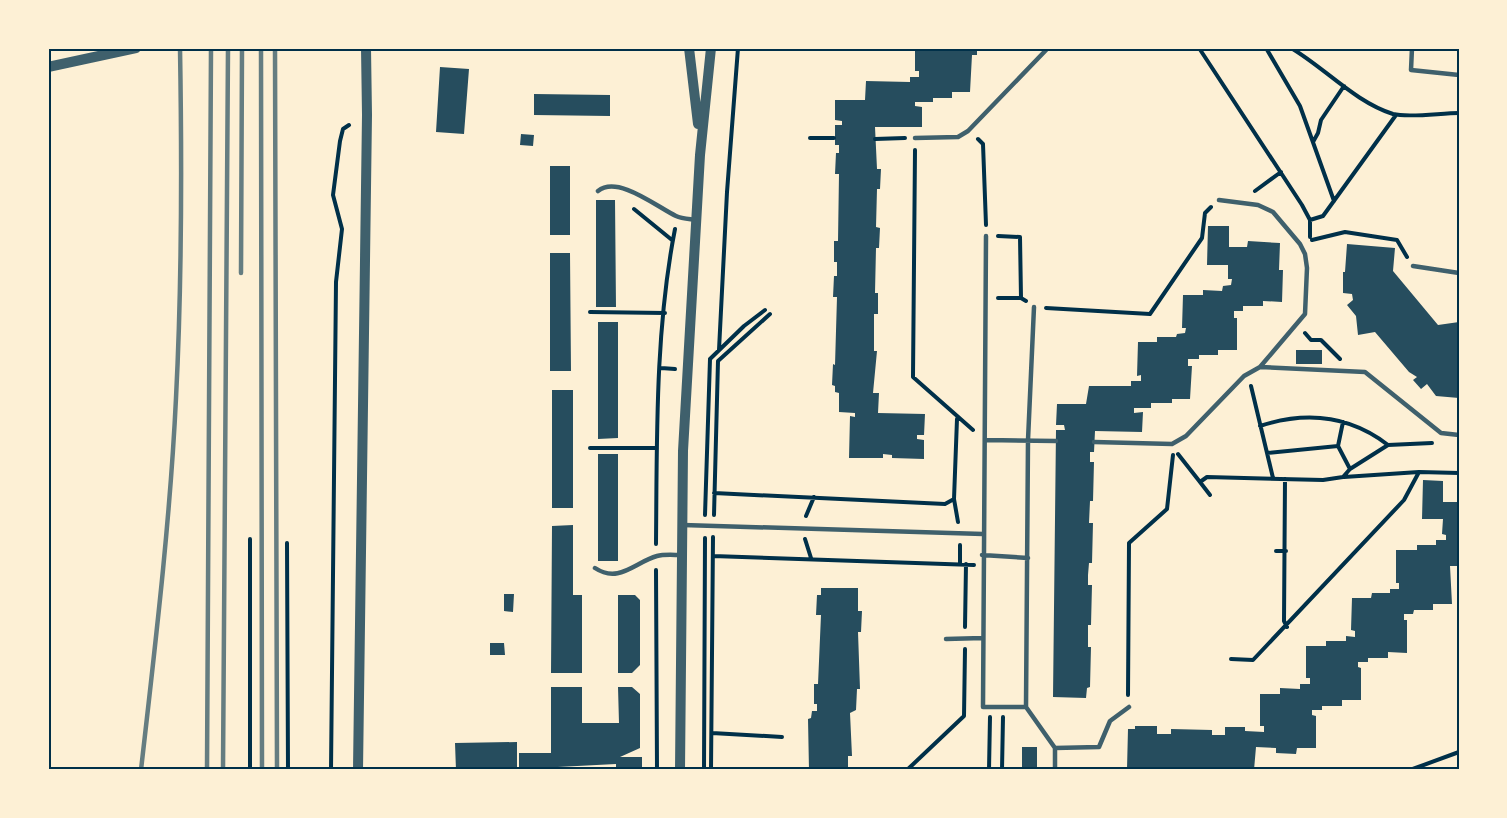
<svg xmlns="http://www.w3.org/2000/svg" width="1507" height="818" viewBox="0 0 1507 818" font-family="Spectral,serif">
	<rect width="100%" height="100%" fill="#fdf0d5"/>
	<path fill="#264d5e" d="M915,48H997V51H977V55H972L970,92H952V98H933V102H915V106L922,107V127H875L877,169H881L880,189H877L876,227L880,228L879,248H876L875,293H878V314H874V351H877L873,393H879L878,413L925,414L924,435H917V439L924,440V459L892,458V455L883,454V458H849L850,416L855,417V413L839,412V393L835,392V386L832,385L833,364L835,365L837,297H833L834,276H837V262H834V241H838L839,174H835L836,153H839V145H835V125H842V121L835,120V100H865L866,81L910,82V77H919V71H915Z
		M440,67L469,69L464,134L436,132Z
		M534,94L610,95V116L534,115Z
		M521,134L534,135L533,146L520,145Z
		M550,166H570V235H550Z
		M596,200H615L616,307H596Z
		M1208,226H1229V247H1247L1248,241L1280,243L1279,270H1283L1282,302L1263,301V306H1243V311H1234V318H1237V350H1218V355H1199V359H1188V366H1192L1190,399H1172V403H1151V408H1134V413L1143,412L1142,432L1095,431L1094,452H1090V462H1094L1093,501H1090L1089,523H1093L1092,563H1089L1088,575V585H1092L1091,625H1088V647H1091L1090,687L1087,688L1086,698L1053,697L1056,430H1065L1064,425H1056L1057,404H1086L1089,386H1131V381H1141V375L1137,376L1138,342H1157V337H1176L1177,334L1185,333L1186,328H1182L1183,295H1203V290L1222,291L1223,286L1231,285L1232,279H1228V265H1207Z
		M1347,244L1395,248L1393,271L1438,325L1459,322V398L1436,396L1427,384L1421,389L1413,380L1417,377L1409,372L1375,332L1358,335L1356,316L1347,305L1353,300L1352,294L1343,293V272H1345Z
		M550,253H570L571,371H550Z
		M598,322H618V438L598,439Z
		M1296,350H1322V364H1296Z
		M552,390H573V508H552Z
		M598,454H618V561H598Z
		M1423,480L1443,481V502H1459L1458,566H1450L1452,604H1433V610H1414L1413,614H1404V620H1407V653L1388,652V658H1368V662H1358V667L1361,668V700H1342V706H1322V710H1312V715L1316,716V748H1297L1296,754L1276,753V748L1256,747L1254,770L1127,769L1128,729H1135V726H1157V734H1171V729L1212,730V735H1225V727H1245V731L1264,732V726H1260V694H1280V688L1300,689V684H1310V678H1306V646H1326V641H1346V636L1355,637V631L1351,630L1352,598H1371L1372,593H1390V589H1399V583H1396V550H1417V545H1436V540H1446V535L1442,534L1443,519H1422Z
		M573,525V595H582V673H551L552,526Z
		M821,588H858V611H862L861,632H858L860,689H857L856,710L850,713L852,756H848V770H809L808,719L811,718L812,711H817V704H814V684H818L821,615H816L817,595H821Z
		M504,594H514L513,612L504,611Z
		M618,595H635L640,600V665L632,673H618Z
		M490,643H504L505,655H490Z
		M551,687H582V723H619L618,687H632L640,694V748L620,757H642V768L616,770V764L519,769V753H551Z
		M517,742V769L456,770L455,743Z
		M1022,747H1037V770H1022Z"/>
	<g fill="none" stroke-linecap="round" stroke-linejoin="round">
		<path stroke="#003049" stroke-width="4" d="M1199,48L1302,205L1310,220V237
			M1266,48L1300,106L1334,201
			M1291,48C1325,68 1355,102 1393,114C1409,118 1441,113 1459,113
			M810,138H834
			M875,139L905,138
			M978,139L983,144L986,225
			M1313,142L1318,133L1321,120L1344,86
			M915,150L913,377L973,430
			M1255,191L1281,172
			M634,209L672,240
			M1310,220L1323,216L1396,115
			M998,236L1020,237L1021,298
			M1312,240L1345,232L1397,240L1407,257
			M998,298H1021L1026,301
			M1046,308L1150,314L1202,238L1205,213L1211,207
			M590,312L665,313
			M1305,333L1311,340H1321L1340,359
			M719,350L727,192L738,48
			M661,368L675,369
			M1251,386L1273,478
			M1260,426C1306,411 1349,415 1388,445
			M1338,446L1350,469
			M590,448H657
			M1267,453L1338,446L1343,422
			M1178,454L1200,482L1207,477L1323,480L1343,477L1350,469L1388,445L1432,443
			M1344,477L1419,472L1459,473
			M1285,479L1284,621L1287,627
			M1200,482L1210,495
			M714,493L945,504L954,499L957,419
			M954,499L958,522
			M705,515L710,359L744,326L765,310
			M714,515L718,361L770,314
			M806,516L814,497
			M250,539V770
			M805,539L811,558
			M287,543L288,770
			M656,544C657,440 655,331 675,229
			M1276,551H1286
			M713,556L974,565
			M960,564V545
			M656,570L657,770
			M965,627L966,564
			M1231,659L1253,660L1404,500L1419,472
			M1128,695L1129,543L1167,509L1173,455
			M712,733L782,737
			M331,770L336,282L342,229L333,195L340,141L343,129L349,125
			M704,770L705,538
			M711,770L713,537
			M907,770L964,716L965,649
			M989,770L990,717
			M1002,770L1003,717
			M1410,770L1459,752"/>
		<path stroke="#3f606c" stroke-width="4.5" d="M1412,48L1411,70L1459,75
			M915,138L958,137L968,131L1048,48
			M598,191C618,175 657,207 676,216C682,219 690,219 696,220
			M1219,200L1258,205L1273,212L1300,244L1305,254L1307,268L1305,314L1260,367
			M986,236L983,707H1026
			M1413,266L1459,273
			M1034,307L1028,440L1026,707L1055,748V770
			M986,440L1056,441
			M1094,442L1172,444L1186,436L1244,376L1260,367L1365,372L1441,433L1459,435
			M683,525L983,534
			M982,555L1028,558
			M595,568C619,584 635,562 657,556C664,554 674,555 681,555
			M946,639L983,638
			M1055,748L1099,747L1110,721L1129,707"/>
		<path stroke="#3f606c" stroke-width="10" d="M689,48L698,124
			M48,67L136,48
			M358,770L367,115L366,48
			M680,770L683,451L700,155L711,48"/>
		<path stroke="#657d81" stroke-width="4.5" d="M261,48L262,770
			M275,48L277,770
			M241,273L242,48
			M141,770C155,647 170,523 176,398C182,282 182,165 180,48
			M207,770L211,48
			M223,770L228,48"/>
	</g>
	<rect width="1507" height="818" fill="none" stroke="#fdf0d5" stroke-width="99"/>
	<rect x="50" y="50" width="1408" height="718" fill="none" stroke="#003049" stroke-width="2"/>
</svg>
